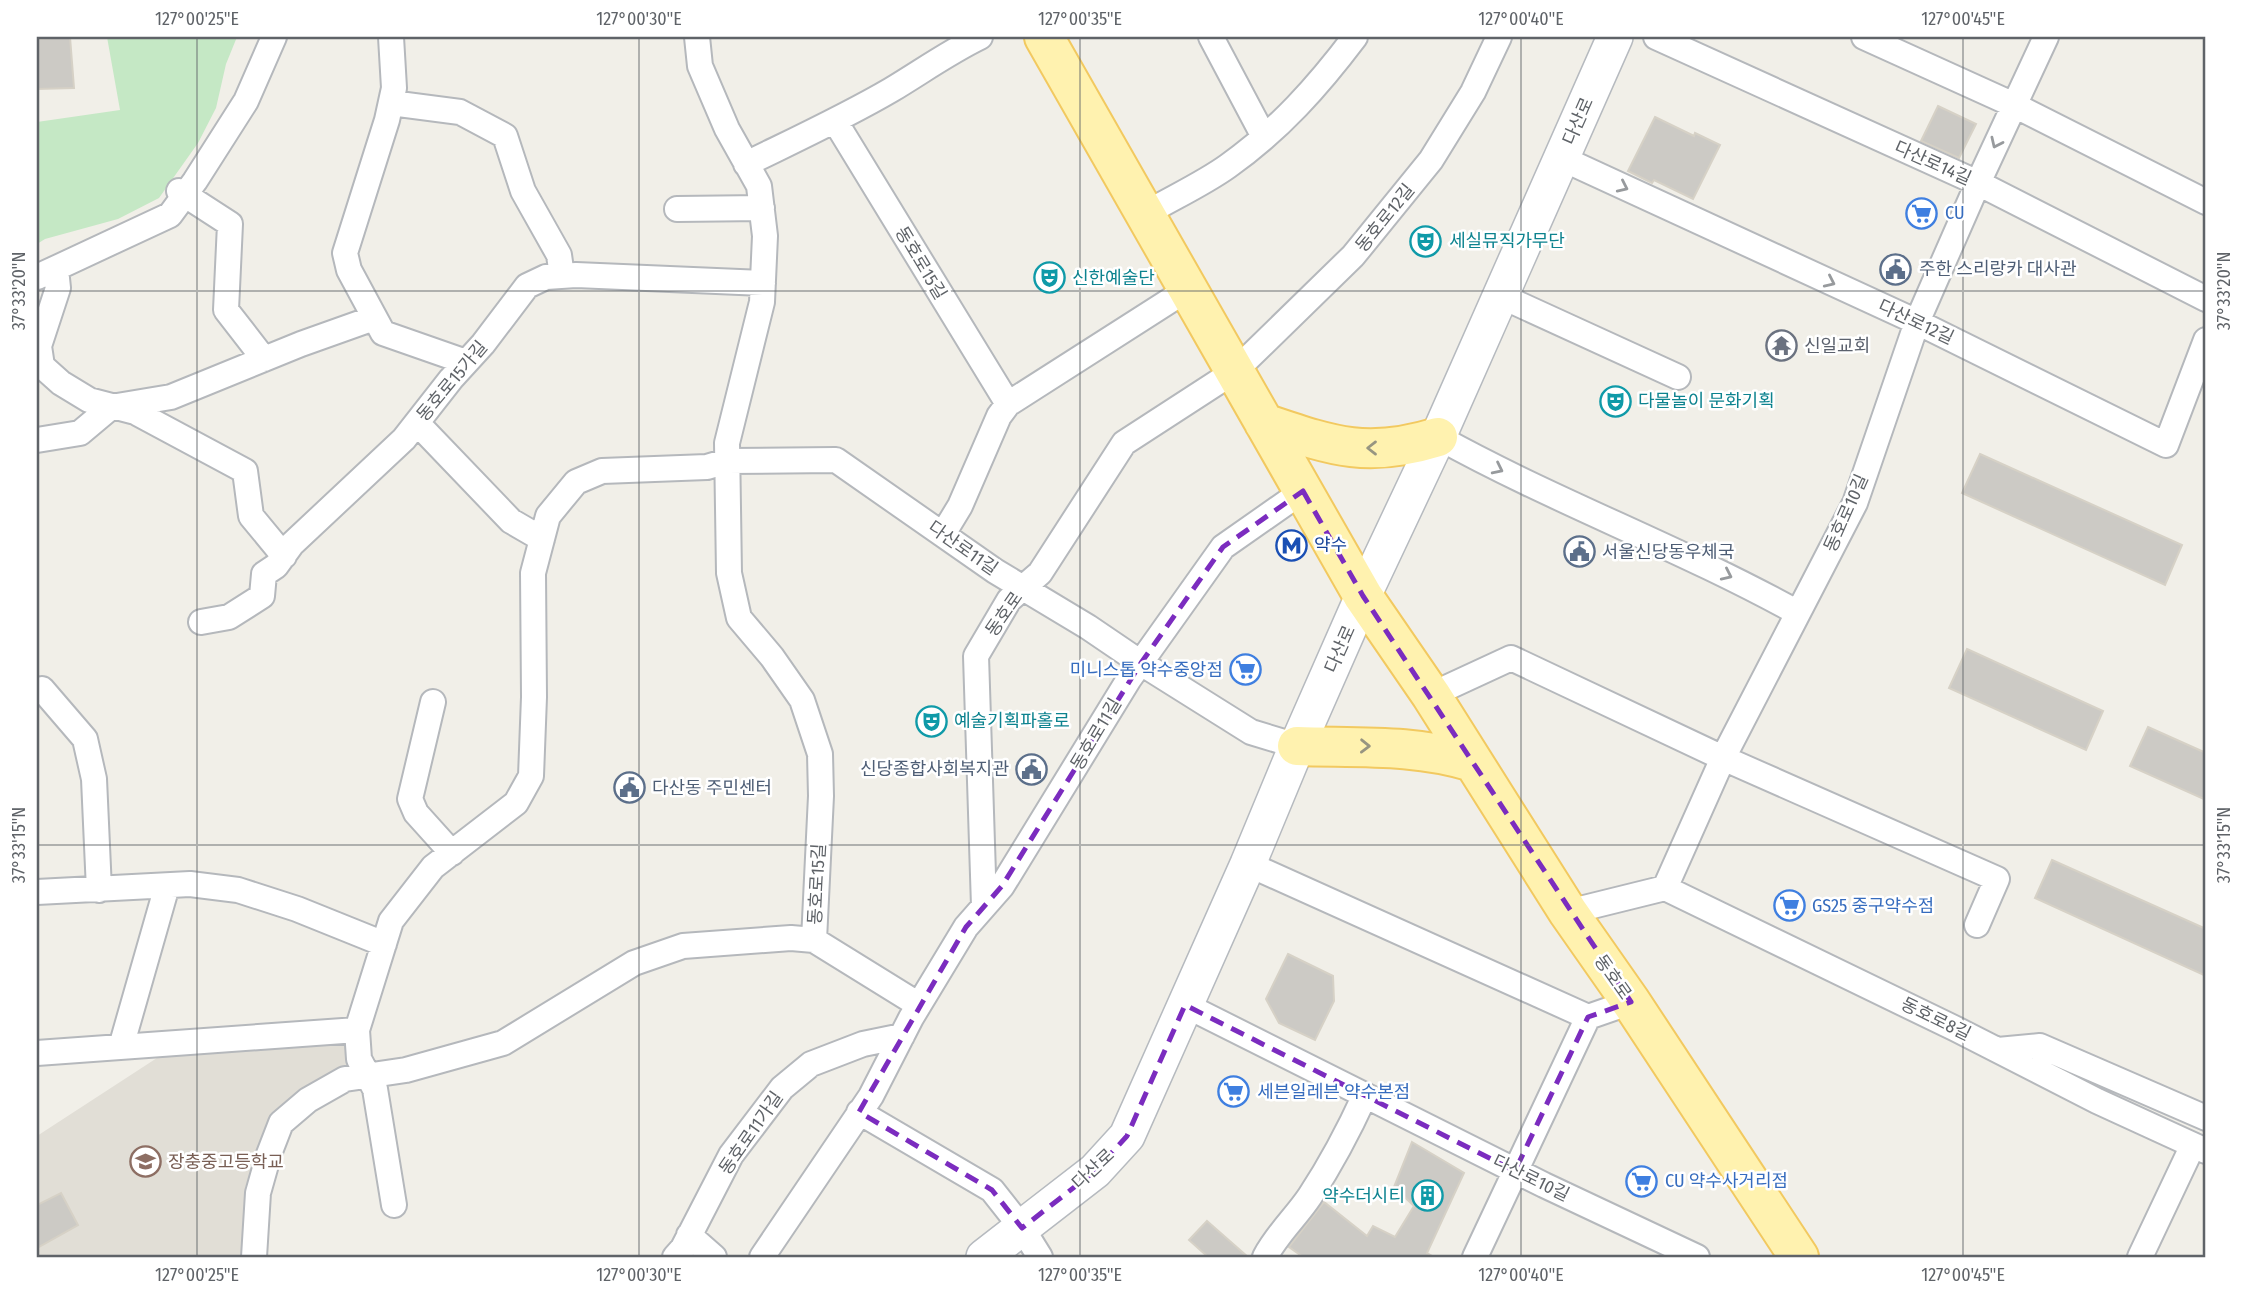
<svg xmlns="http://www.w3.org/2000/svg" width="2243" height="1294" viewBox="0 0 2243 1294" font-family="'Fira Sans Condensed','Noto Sans KR',sans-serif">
	<rect width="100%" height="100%" fill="#f1efe8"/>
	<path fill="#e1ded6" d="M346,1037L351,1066L286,1102L267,1124L245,1188L244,1257H37V1136L160,1056Z"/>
	<path fill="#c5e8c5" d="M107,37H237L226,64L216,108L198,143L159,198L118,219L45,239L37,244V122L120,110Z"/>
	<path fill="#cccac5" stroke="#d6d1c6" stroke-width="2" d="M70,37L74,88L37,89V39Z
		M1938,106L1976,124L1959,158L1921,141Z
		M1655,117L1694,136L1695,133L1720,145L1693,199L1654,180L1652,183L1628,171Z
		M1980,454L2182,545L2165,585L1962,493Z
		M1967,649L2103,711L2086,750L1949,688Z
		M2148,727L2206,753V800L2130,766Z
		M2052,860L2206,929V976L2035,898Z
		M1288,954L1333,976L1334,1001L1315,1040L1279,1023L1266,999Z
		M1412,1142L1464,1173L1427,1253L1434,1257H1303L1289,1247L1324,1202L1367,1236L1373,1226L1395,1237L1414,1206L1394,1187Z
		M61,1193L78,1225L37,1248V1205Z
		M1207,1221L1248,1257H1208L1189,1240Z"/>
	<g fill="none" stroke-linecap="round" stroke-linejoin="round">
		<defs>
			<path id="street" d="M391,37L394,88L387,120L345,253L349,270L383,333L466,362
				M697,37L700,66L727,129L759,186L765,236L762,302L727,443L729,573L739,618L772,657L802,700L820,754L821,796L814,940
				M1211,37L1264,137
				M1656,37L1978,183L2206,299
				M1864,37L2014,105L2206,202
				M391,103L460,112L505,136L523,191L559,255L562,276
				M835,121L1008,404
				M1561,158L1917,322L2166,445L2206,340
				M746,164C795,140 845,117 891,90C921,72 949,52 980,37
				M179,191L230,224L226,310L264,359
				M677,209L762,208
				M1145,214C1172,198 1203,184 1228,166C1279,130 1318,86 1355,37
				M56,269L58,288L39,346L42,366L61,383L89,400L135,412L245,471L251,516L284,556
				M37,277L170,215L195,181L246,101L274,37
				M1501,296L1678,377
				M417,423L511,521L542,539
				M1438,437C1555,502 1681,548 1798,613
				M37,440L80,433L111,407L171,397L301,344L374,318
				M943,534L960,506L999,416L1008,404L1188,289
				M201,622L229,617L262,596L264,574L276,566L292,544L404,439L451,379L483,344L527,286L546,277L576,275L763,283
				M37,692L42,689L85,739L94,779L99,890
				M1431,695L1511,658L1723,758L1997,879L1977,925
				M433,702L410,799L416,813L452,853
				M1248,864L1588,1017
				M1665,888L1956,1029L2097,1101L2206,1151
				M37,892L190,884L238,890L297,909L384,944
				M984,906L976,656L1009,600L1040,573L1124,443L1235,371L1353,256L1431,160L1473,92L1499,37
				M1568,912L1665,888L1723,758L1855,503L1917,322L1978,183L2046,37
				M1185,1005L1544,1185L1697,1257
				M121,1047L167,886
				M1998,1050L2040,1046L2206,1118
				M37,1053L357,1030
				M859,1112L992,1190L1022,1228L1040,1257
				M394,1205L375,1089L359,1059L357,1030L391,921L433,867L516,803L531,776L534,697L533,573L548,516L576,482L602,471L707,467L727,461L836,460L995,571L1088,627L1141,663L1251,732L1297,746
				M689,1235L714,1257
				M254,1257L258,1193L269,1154L281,1123L308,1100L345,1079L406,1070L503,1043L634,963L683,946L791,938L814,940L919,1005
				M675,1257L683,1248L731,1155L782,1088L811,1064L863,1044L902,1036
				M762,1257L871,1096L911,1018L966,927L1002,886L1129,679L1223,547L1303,491
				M1265,1257C1277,1234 1296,1217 1310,1196C1331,1164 1349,1130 1365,1095
				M1475,1257L1588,1017L1631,1002
				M2140,1257L2193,1145"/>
			<path id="secondary" d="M984,1257L1095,1171L1127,1136L1248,864L1297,746L1363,596L1438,437L1615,37"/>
			<path id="primary" d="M1044,37L1363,596L1431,695L1568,912L1631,1002L1799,1257
				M1264,423C1332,446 1367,459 1438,437
				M1297,746C1357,748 1415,744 1473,762"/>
		</defs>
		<use href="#street" stroke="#b5b8bc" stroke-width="28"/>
		<use href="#secondary" stroke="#b6babf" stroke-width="38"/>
		<use href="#primary" stroke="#f2c960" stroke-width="42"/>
		<use href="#street" stroke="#fff" stroke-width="24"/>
		<use href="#secondary" stroke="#fff" stroke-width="35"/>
		<use href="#primary" stroke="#fff2af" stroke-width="38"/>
	</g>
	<defs><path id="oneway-chevron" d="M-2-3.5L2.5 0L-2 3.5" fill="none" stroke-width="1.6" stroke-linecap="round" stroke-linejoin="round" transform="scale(1.75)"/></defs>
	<g stroke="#979a9d">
		<use href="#oneway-chevron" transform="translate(1996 143) rotate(115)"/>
		<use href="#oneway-chevron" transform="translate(1623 187) rotate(25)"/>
		<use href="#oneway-chevron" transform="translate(1830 282) rotate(25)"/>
		<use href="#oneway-chevron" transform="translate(1498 469) rotate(26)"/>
		<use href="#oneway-chevron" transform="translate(1727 575) rotate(25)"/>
	</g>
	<g stroke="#979581">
		<use href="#oneway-chevron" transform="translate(1372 448) rotate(-180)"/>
		<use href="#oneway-chevron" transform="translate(1365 746) rotate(1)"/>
	</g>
	<path fill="none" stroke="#7b2cbf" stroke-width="5" stroke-dasharray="14 9" stroke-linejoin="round" d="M1303,491L1363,596L1631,1002L1588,1017L1515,1171L1185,1005L1127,1136L1095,1171L1022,1228L992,1190L859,1112L966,927L1002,886L1141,663L1223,547Z"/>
	<path fill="none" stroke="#5f6368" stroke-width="2" stroke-opacity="0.45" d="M197,37V1257M639,37V1257M1080,37V1257M1521,37V1257M1963,37V1257M37,291H2206M37,845H2206"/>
	<defs>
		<symbol id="supermarket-ring" viewBox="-11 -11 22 22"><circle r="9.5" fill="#fff" stroke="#3f7fe0" stroke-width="1.5"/><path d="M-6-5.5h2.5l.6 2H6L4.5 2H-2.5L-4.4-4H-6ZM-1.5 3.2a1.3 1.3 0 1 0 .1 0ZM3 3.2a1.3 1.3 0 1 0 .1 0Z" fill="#3f7fe0"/></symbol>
		<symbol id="theatre-ring" viewBox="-11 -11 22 22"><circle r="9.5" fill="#fff" stroke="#0f9aa8" stroke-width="1.5"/><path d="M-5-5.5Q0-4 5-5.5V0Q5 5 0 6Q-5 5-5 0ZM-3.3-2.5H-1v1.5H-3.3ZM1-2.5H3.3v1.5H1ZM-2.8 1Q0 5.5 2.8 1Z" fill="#0f9aa8"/></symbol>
		<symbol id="civic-ring" viewBox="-11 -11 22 22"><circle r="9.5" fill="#fff" stroke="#5c6f8a" stroke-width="1.5"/><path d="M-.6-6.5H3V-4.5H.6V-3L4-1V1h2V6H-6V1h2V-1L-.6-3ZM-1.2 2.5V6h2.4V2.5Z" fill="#5c6f8a"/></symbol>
		<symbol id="temple-ring" viewBox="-11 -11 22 22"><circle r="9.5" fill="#fff" stroke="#6b7280" stroke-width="1.5"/><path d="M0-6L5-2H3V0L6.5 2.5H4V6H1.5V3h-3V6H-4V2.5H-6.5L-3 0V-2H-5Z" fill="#6b7280"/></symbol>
		<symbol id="metro-ring" viewBox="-11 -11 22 22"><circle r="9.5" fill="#fff" stroke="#1a4fb4" stroke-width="1.5"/><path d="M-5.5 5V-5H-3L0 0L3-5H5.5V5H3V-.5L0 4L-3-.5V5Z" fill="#1a4fb4"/></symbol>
		<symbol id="school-ring" viewBox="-11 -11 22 22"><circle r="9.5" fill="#fff" stroke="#8d6e63" stroke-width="1.5"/><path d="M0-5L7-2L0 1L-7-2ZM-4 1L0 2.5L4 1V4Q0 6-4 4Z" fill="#8d6e63"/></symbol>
		<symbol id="building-ring" viewBox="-11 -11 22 22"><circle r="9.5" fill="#fff" stroke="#0f9aa8" stroke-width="1.5"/><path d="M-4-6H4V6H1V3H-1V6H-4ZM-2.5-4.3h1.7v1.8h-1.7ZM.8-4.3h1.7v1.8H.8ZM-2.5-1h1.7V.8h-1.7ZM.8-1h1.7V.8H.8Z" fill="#0f9aa8"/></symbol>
	</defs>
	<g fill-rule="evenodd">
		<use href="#supermarket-ring" x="1904" y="196" width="35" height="35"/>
		<use href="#theatre-ring" x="1408" y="224" width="35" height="35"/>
		<use href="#civic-ring" x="1878" y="252" width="35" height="35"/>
		<use href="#theatre-ring" x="1032" y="260" width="35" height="35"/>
		<use href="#temple-ring" x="1764" y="328" width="35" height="35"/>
		<use href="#theatre-ring" x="1598" y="384" width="35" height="35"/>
		<use href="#metro-ring" x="1274" y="528" width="35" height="35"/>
		<use href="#civic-ring" x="1562" y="534" width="35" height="35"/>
		<use href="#supermarket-ring" x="1228" y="652" width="35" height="35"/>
		<use href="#theatre-ring" x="914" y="704" width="35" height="35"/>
		<use href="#civic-ring" x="1014" y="752" width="35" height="35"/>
		<use href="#civic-ring" x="612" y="770" width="35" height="35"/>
		<use href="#supermarket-ring" x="1772" y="888" width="35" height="35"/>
		<use href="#supermarket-ring" x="1216" y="1074" width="35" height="35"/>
		<use href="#school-ring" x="128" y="1144" width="35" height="35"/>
		<use href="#supermarket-ring" x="1624" y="1164" width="35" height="35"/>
		<use href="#building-ring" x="1410" y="1178" width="35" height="35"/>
	</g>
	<g text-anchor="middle" stroke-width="5" stroke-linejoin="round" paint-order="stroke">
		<g font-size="18" fill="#5f6368" stroke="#fff">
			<text transform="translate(1578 121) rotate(-66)" y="6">다산로</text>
			<text transform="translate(1933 163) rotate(24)" y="6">다산로14길</text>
			<text transform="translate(1385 218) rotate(-51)" y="6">동호로12길</text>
			<text transform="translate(921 263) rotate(59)" y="6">동호로15길</text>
			<text transform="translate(1916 322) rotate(25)" y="6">다산로12길</text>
			<text transform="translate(452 381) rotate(-50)" y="6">동호로15가길</text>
			<text transform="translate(1846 513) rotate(-66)" y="6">동호로10길</text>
			<text transform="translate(963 548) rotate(35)" y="6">다산로11길</text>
			<text transform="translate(1004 614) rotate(-55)" y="6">동호로</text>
			<text transform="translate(1340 649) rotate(-66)" y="6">다산로</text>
			<text transform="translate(1096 734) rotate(-59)" y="6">동호로11길</text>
			<text transform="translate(817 884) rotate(-87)" y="6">동호로15길</text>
			<text transform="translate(1613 977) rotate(55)" y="6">동호로</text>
			<text transform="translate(1936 1019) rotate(26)" y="6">동호로8길</text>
			<text transform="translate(751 1133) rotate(-55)" y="6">동호로11가길</text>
			<text transform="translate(1093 1169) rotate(-43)" y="6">다산로</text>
			<text transform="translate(1531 1178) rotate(26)" y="6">다산로10길</text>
		</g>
		<g font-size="18" fill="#366cbe" stroke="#fff" text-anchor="start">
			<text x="1945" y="219">CU</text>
			<text x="1223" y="676" text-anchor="end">미니스톱 약수중앙점</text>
			<text x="1812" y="912">GS25 중구약수점</text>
			<text x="1257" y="1098">세븐일레븐 약수본점</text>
			<text x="1665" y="1187">CU 약수사거리점</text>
		</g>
		<g font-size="18" fill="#0d838f" stroke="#fff" text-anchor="start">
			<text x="1449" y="247">세실뮤직가무단</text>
			<text x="1072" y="284">신한예술단</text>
			<text x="1638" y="407">다물놀이 문화기획</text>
			<text x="954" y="727">예술기획파홀로</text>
			<text x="1405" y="1202" text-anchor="end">약수더시티</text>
		</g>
		<g font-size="18" fill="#4e5e75" stroke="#fff" text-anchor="start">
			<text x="1919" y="275">주한 스리랑카 대사관</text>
			<text x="1602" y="558">서울신당동우체국</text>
			<text x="1009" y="775" text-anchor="end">신당종합사회복지관</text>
			<text x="652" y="794">다산동 주민센터</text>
		</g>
		<g font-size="18" fill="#5b616d" stroke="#fff" text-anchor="start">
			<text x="1804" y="352">신일교회</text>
		</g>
		<g font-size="18" fill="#164399" stroke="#fff" text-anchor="start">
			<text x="1314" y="551">약수</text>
		</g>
		<g font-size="18" fill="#785e54" stroke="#fff" text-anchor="start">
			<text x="168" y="1168">장충중고등학교</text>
		</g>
	</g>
	<rect width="2243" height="1294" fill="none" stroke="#ffffff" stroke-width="77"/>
	<rect x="38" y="38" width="2166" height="1218" fill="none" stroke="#5f6368" stroke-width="2.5"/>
	<g font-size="18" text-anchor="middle" fill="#5f6368">
		<text x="197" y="25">127°00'25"E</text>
		<text x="639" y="25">127°00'30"E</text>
		<text x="1080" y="25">127°00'35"E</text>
		<text x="1521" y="25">127°00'40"E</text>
		<text x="1963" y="25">127°00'45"E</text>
		<text transform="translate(19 291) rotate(-90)" y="6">37°33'20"N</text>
		<text transform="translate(2224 291) rotate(-90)" y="6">37°33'20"N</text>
		<text transform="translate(19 845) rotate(-90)" y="6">37°33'15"N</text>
		<text transform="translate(2224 845) rotate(-90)" y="6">37°33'15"N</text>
		<text x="197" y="1281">127°00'25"E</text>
		<text x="639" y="1281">127°00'30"E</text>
		<text x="1080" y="1281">127°00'35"E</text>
		<text x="1521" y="1281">127°00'40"E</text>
		<text x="1963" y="1281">127°00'45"E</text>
	</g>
</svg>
